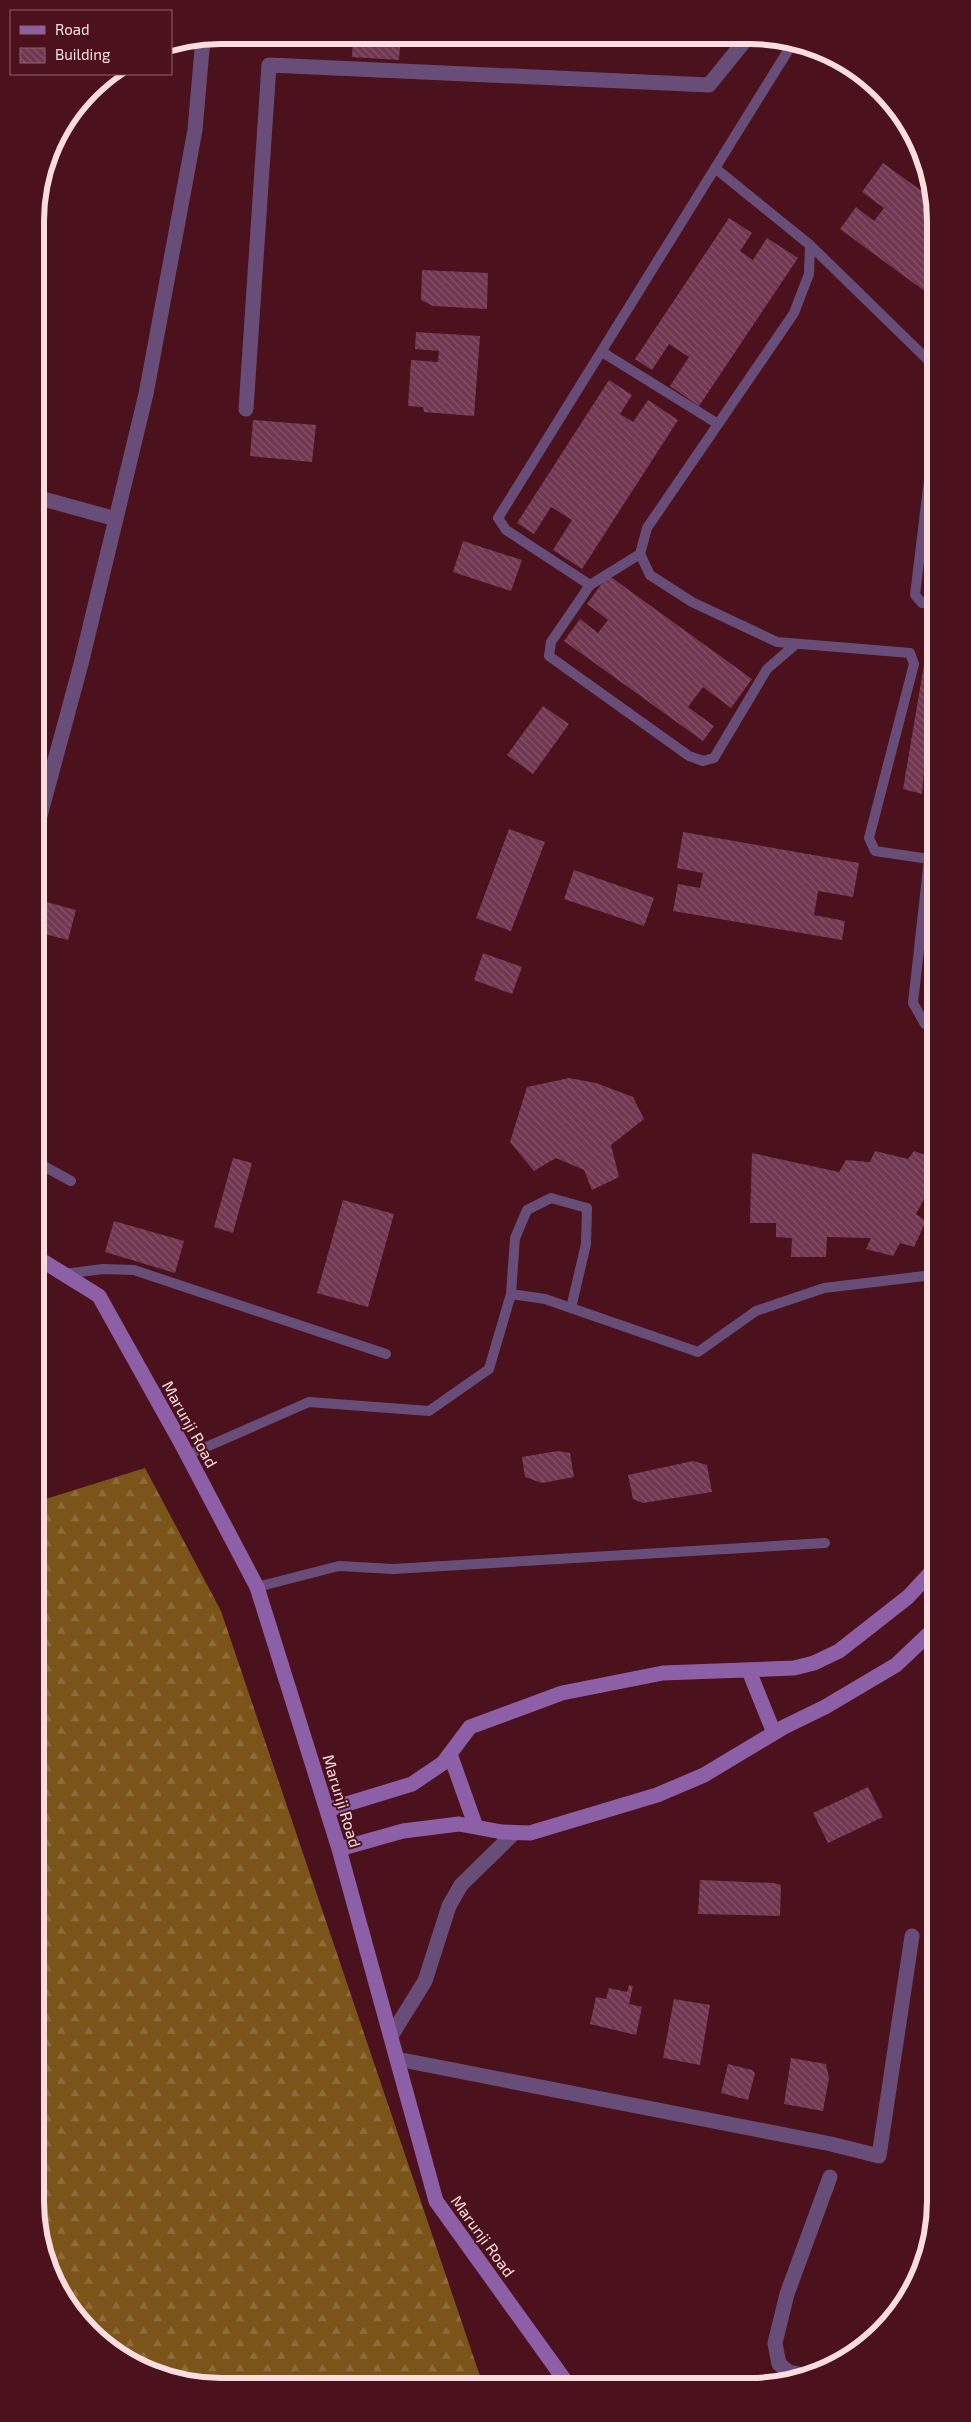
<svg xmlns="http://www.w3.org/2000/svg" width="971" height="2422" viewBox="0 0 971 2422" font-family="'Exo 2',sans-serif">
	<defs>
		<pattern id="forest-firs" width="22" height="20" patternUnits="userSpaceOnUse" patternTransform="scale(1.25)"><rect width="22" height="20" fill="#7a5419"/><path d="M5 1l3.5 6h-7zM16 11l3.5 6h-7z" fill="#8e6c3a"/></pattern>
		<pattern id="building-back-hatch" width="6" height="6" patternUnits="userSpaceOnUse" patternTransform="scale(1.25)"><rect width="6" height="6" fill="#713751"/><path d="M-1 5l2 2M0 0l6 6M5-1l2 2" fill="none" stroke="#86546a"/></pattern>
	</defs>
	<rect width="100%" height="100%" fill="#4b111d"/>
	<path fill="url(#forest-firs)" d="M145,1468L221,1611L482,2382L185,2383L138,2368L98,2341L60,2295L41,2249L39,1501Z"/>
	<path fill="url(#building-back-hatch)" d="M353,36H401L399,60L352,57Z
		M883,163L930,197V295L840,229L856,207L874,221L884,208L862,192Z
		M729,218L752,233L740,251L753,260L767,238L798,258L699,406L670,386L689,357L669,344L652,370L635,359Z
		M422,270L488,273L487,309L433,306L421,300Z
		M416,332L480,336L474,416L424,412L423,407L408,406L411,360L438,362L439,351L415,349Z
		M609,380L632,395L620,414L633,422L648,400L678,420L582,569L553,550L572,520L551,507L534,534L517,523Z
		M253,420L316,425L312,462L250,456Z
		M463,541L522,560L511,591L453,572Z
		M930,556H931V589L925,588Z
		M608,575L752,679L731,708L703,687L688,707L714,726L703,741L564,641L580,619L598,633L608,620L587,604Z
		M930,629L931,773L924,772L922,794L903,789Z
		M543,706L569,724L533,774L507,755Z
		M509,829L545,842L511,931L476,918Z
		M683,832L859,863L853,897L818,891L814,915L845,921L842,940L673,911L678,884L700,888L703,873L677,868Z
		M574,870L654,898L644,926L564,899Z
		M43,901L76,910L68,940L37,932V920Z
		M483,953L522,967L512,994L474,980Z
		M569,1078L596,1083L633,1097L644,1119L611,1145L619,1177L592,1190L584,1170L556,1158L534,1171L510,1142L527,1087Z
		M875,1151L908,1159L914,1151L933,1158V1182L916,1214L926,1221L914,1247L900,1243L893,1256L866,1249L871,1238L827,1237L826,1257H791L792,1238L776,1237V1223H750L752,1153L839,1172L846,1160L870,1162Z
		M233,1158L252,1163L233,1233L214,1227Z
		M343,1200L394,1214L368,1307L317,1293Z
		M114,1221L184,1241L175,1273L105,1252Z
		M557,1451L570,1453L574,1477L542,1483L525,1477L522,1457Z
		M693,1461L707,1465L712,1492L643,1503L633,1499L628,1475Z
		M868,1787L883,1817L828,1843L813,1813Z
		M700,1880L773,1883L781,1885L780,1916L698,1914Z
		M629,1985L633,1986L629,2004L642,2007L636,2035L590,2024L596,1997L606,1999L609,1988L627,1992Z
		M674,1999L710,2005L700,2065L663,2058Z
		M791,2058L826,2064L829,2078L823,2111L784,2104Z
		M728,2064L752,2070L755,2073L748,2100L721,2093Z"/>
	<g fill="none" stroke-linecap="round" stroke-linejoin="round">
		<path stroke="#694d79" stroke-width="10" d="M715,168L810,245L809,274L794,313L647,528L640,554L650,575L692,602L777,642L910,653L914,664L869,838L875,851L929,859L913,1003L925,1024L932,1027
			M810,245L930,362
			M602,352L718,424
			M931,463L915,595L922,603L931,604
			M640,554L590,585L551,642L549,656L689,756L703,761L714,758L767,669L796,644
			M590,585L506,530L498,518L794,41
			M38,1163L71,1181
			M64,1274L103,1269L134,1270L386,1354
			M511,1294L515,1238L527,1210L551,1198L587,1208L586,1244L571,1308
			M188,1455L309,1402L429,1411L489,1369L511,1294L545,1299L698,1352L756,1311L824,1288L933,1275
			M257,1587L339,1566L393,1569L825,1543"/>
		<path stroke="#694d79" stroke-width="15" d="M246,409L269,65L709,85L747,38
			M36,497L116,519
			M37,827L81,664L146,394L195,130L203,38
			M391,2036L425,1981L449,1906L461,1885L514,1833
			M397,2059L831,2144L879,2156L912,1936
			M808,2376L789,2372L779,2364L775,2343L787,2294L830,2177"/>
		<path stroke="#8d5fa6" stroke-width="15" d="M38,1258L99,1296L180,1441L257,1587L339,1849L436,2201L566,2382
			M749,1671L774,1733
			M450,1754L476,1827
			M327,1810L412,1784L443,1763L470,1727L562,1693L663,1673L794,1668L814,1663L839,1651L908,1597L934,1569
			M339,1849L403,1831L459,1824L502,1832L530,1833L657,1795L704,1775L784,1727L825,1707L896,1665L934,1629"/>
	</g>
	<g text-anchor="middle" stroke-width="4" stroke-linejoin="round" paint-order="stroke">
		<g font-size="16" fill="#fcdddf" stroke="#4b111d">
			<text transform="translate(190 1424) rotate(61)" y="6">Marunji Road</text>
			<text transform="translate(342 1801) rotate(73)" y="6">Marunji Road</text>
			<text transform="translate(483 2236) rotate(54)" y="6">Marunji Road</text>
		</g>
	</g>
	<path d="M0 0H971V2422H0ZM221 44H750A177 177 0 0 1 927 221V2201A177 177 0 0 1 750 2378H221A177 177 0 0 1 44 2201V221A177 177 0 0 1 221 44Z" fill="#4b111d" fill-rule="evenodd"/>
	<path fill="none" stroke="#fcdddf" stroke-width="6" d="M221 44H750A177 177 0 0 1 927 221V2201A177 177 0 0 1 750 2378H221A177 177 0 0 1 44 2201V221A177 177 0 0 1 221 44Z"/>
	<rect x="10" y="10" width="162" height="65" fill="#4b111d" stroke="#92636b"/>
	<rect x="20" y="26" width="25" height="8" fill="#8d5fa6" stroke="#92636b"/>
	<text x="55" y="35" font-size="15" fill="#fcdddf">Road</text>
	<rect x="20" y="48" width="25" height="15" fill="url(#building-back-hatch)" stroke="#92636b"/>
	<text x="55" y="60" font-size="15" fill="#fcdddf">Building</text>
</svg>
